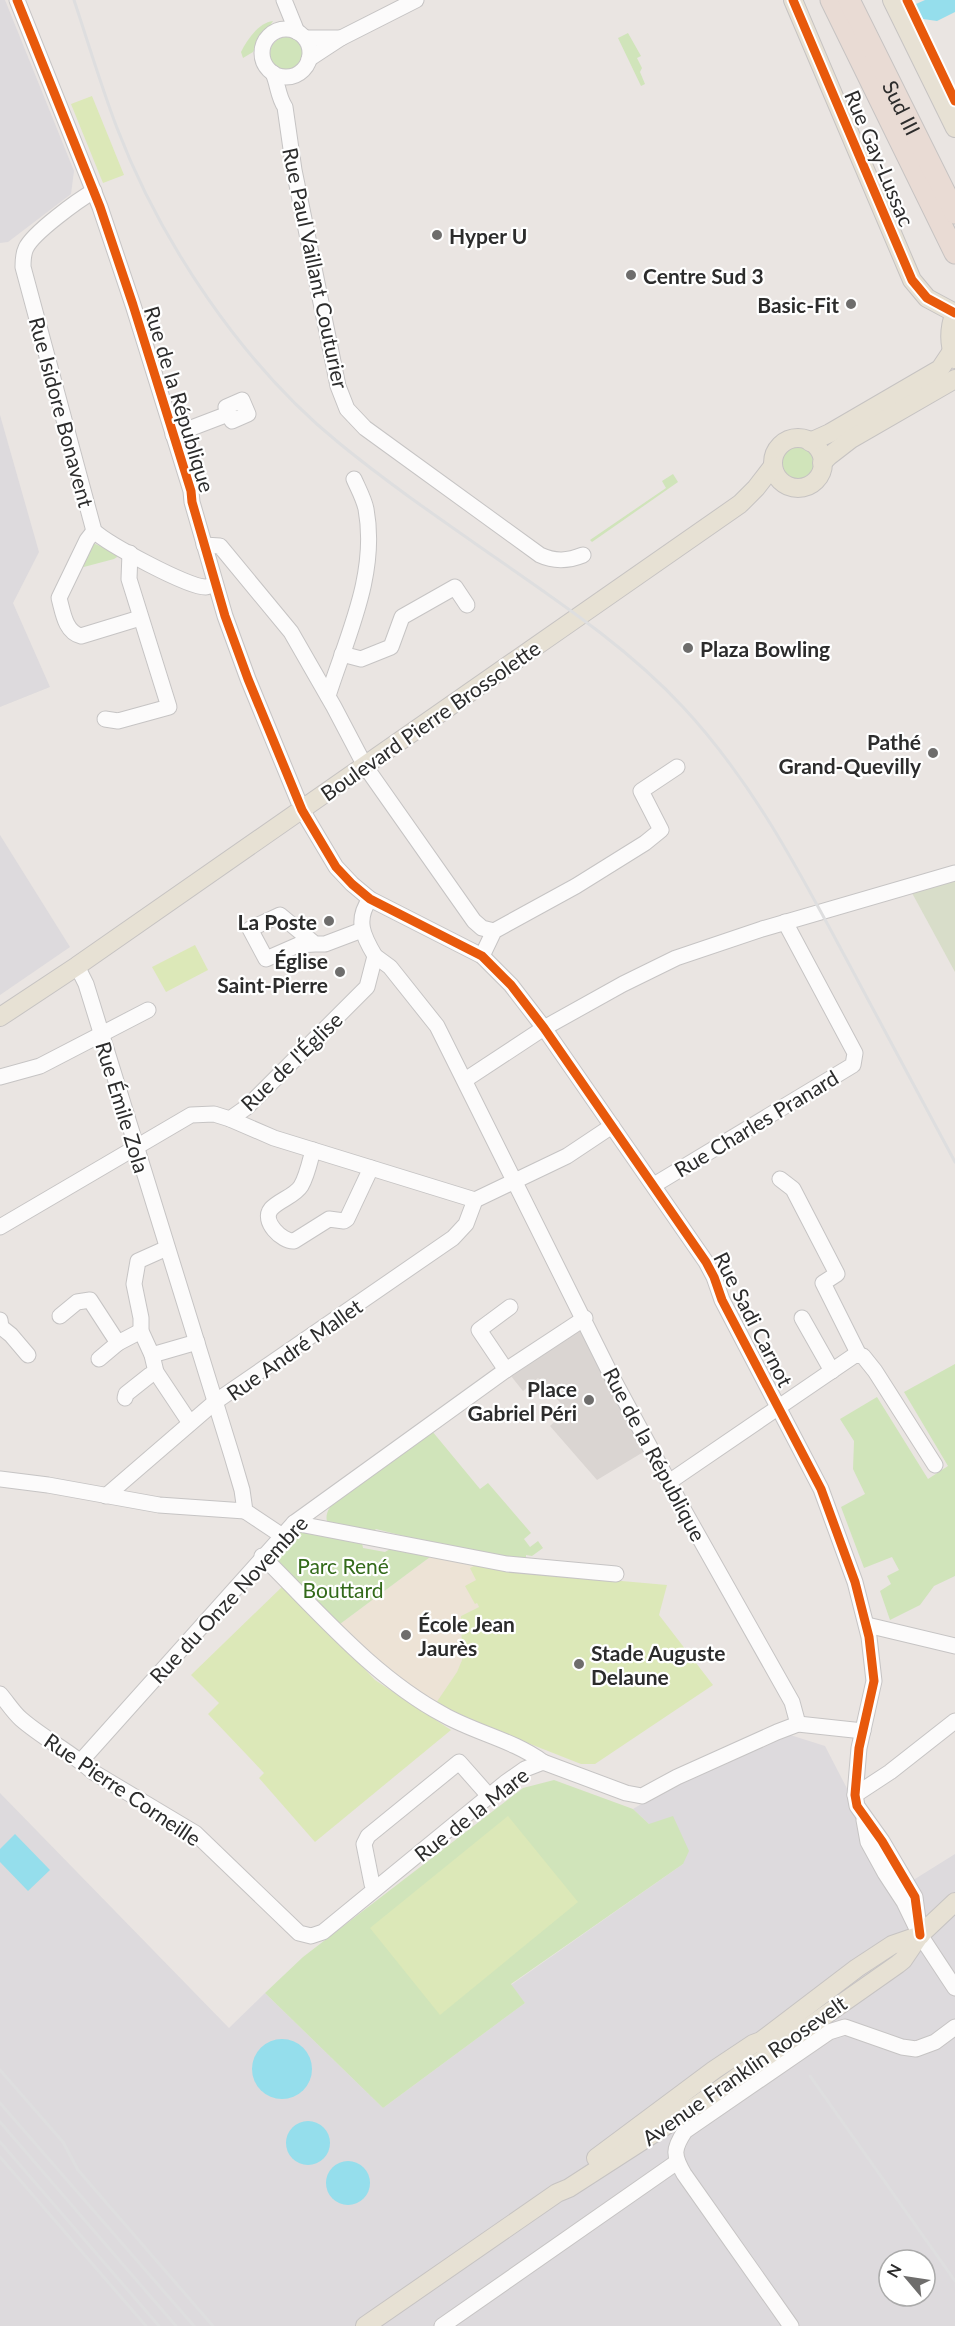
<svg xmlns="http://www.w3.org/2000/svg" width="955" height="2326" font-family="Lato,sans-serif">
<style>
.industrial{fill:#dddadd;fill-rule:evenodd}
.education{fill:#ede3d6}
.green{fill:#d0e4ba}
.cemetery{fill:#d8ddc9}
.pitch{fill:#dce8b8}
.plaza{fill:#dad5d2}
.water{fill:#95deec}
.lines{fill:none;stroke-linecap:round;stroke-linejoin:round}
.minor-casing{stroke:#c6c4c4;stroke-width:17}
.major-casing{stroke:#c6c3c2;stroke-width:20}
.highway-casing{stroke:#c6c3c2;stroke-width:23}
.minor{stroke:#fcfbfb;stroke-width:15}
.major{stroke:#e7e1d4;stroke-width:18}
.highway{stroke:#e9dbd4;stroke-width:21}
.rail{stroke:#dededf;stroke-width:3}
.cycleway-casing{stroke:#fff;stroke-width:13}
.cycleway{stroke:#e8590c;stroke-width:9}
.poi-dot{fill:#6e6d6c;stroke:#fff;stroke-width:2}
.labels{text-anchor:middle;dominant-baseline:central;stroke-width:4.5;stroke-linejoin:round;paint-order:stroke}
.street-label{font-size:21px;fill:#2c2c2c;stroke:#fff}
.poi-label{font-size:21px;font-weight:bold;fill:#2c2c2c;stroke:#fff;text-anchor:start}
.park-label{font-size:21px;fill:#336a1a;stroke:#fff}
</style>
<rect width="100%" height="100%" fill="#eae5e2"/>
<g class="industrial">
<polygon points="0,0 5,0 74,171 71,194 8,242 0,243"/>
<polygon points="0,415 39,552 13,603 50,687 0,707"/>
<polygon points="0,835 70,947 0,995"/>
<path d="M787,1734l38,12 74,143 56,-35v472h-955v-533l229,235 36,-35 118,115 142,-105 -14,-18 172,-121 -34,-40 -16,-15 45,-27zM889,2260h36v36h-36z"/>
</g>
<polygon class="education" points="430,1557 476,1565 476,1580 468,1590 479,1607 461,1616 462,1660 457,1672 436,1703 386,1669 340,1624"/>
<g class="green">
<path d="M273,21l-20,31 -10,6 -2,-6c6,-12 17,-29 32,-31z"/>
<polygon points="628,33 641,56 637,58 642,68 640,72 645,84 641,86 618,38"/>
<circle cx="287" cy="54" r="17"/>
<circle cx="798" cy="462" r="17"/>
<polygon points="673,474 678,482 592,542 590,540 666,488 662,481"/>
<polygon points="93,543 116,553 117,557 114,559 80,568"/>
<polygon points="955,1364 955,1576 934,1586 920,1605 890,1620 880,1591 891,1584 887,1576 899,1570 892,1557 864,1568 841,1507 865,1494 853,1469 854,1441 840,1419 877,1397 928,1479 948,1466 904,1392"/>
<path d="M432,1431l48,58 8,-6 43,50 -7,6 6,8 8,-6 5,7 -11,8 -6,-1v5l-120,-20 -2,-4 -28,-7 -4,4 -43,-8c-6,-8 0,-17 5,-24z"/>
<polygon points="300,1532 362,1543 363,1548 385,1552 390,1549 430,1557 340,1624 273,1556 291,1535"/>
<polygon points="554,1780 633,1809 649,1824 673,1816 689,1851 683,1864 511,1984 525,2003 383,2108 265,1993 303,1957 523,1788"/>
</g>
<polygon class="cemetery" points="955,880 955,972 912,893"/>
<g class="pitch">
<polygon points="92,96 124,175 103,183 71,104"/>
<polygon points="195,945 208,970 166,992 152,967"/>
<polygon points="476,1565 508,1571 667,1585 659,1615 713,1685 595,1764 581,1764 459,1716 436,1703 457,1672 462,1660 461,1616 479,1607 477,1603 475,1604 465,1586 476,1580 470,1568"/>
<polygon points="284,1585 375,1680 451,1730 315,1842 259,1778 264,1773 208,1714 219,1703 191,1675"/>
<polygon points="508,1816 578,1902 440,2015 370,1928"/>
</g>
<polygon class="plaza" points="582,1325 645,1451 597,1480 550,1426 567,1410 538,1378 523,1391 511,1376 527,1363"/>
<g class="water">
<polygon points="925,0 955,0 955,12 937,21 923,19 916,10 916,4"/>
<polygon points="15,1834 50,1870 28,1891 0,1862 0,1849"/>
<circle cx="282" cy="2069" r="30"/>
<circle cx="308" cy="2143" r="22"/>
<circle cx="348" cy="2183" r="22"/>
</g>
<g class="lines">
<defs>
<g id="minor">
<polyline points="17,0 100,207 133,305 191,491 192,502 225,616 248,679 302,810 336,867 352,884 370,899 482,956 511,985 544,1028 706,1262 714,1277 722,1300 821,1489 855,1582 869,1637 874,1681 859,1748 855,1795 857,1806 882,1841 915,1897 920,1935"/>
<polyline points="284,0 297,32"/>
<circle cx="286" cy="53" r="24"/>
<polyline points="305,38 341,38"/>
<polyline points="309,59 341,38 416,0"/>
<path d="M273,73c5,11 5,24 12,34l9,63 44,216 9,23 18,19 175,127c15,7 28,6 43,0"/>
<path d="M94,191c-16,9 -61,42 -68,57 -3,6 -3,12 -3,19l71,264c14,13 95,57 112,56 2,0 8,-3 9,-3"/>
<polygon points="242,400 248,414 232,421 226,407"/>
<polyline points="173,435 228,414"/>
<path d="M94,531l-7,9 -28,58c4,14 6,34 22,38l59,-18"/>
<polyline points="204,545 220,546 291,632 334,707 365,766 474,921 482,928 494,931"/>
<polyline points="342,654 361,659 391,647 402,617 455,587 467,605"/>
<path d="M328,696c19,-60 50,-122 38,-187 -2,-10 -8,-21 -12,-30"/>
<polyline points="105,719 118,721 169,707 129,579 130,553"/>
<polyline points="315,944 298,945 266,959 250,929 280,915 315,944 325,944 362,930"/>
<polyline points="375,956 390,967 437,1026 611,1375 686,1514 792,1702 798,1724"/>
<polyline points="482,956 494,931 576,886 645,843 661,830 641,791 677,767"/>
<polyline points="77,966 86,984 232,1456 242,1490 245,1511 281,1535"/>
<polyline points="0,1077 40,1066 148,1010"/>
<polyline points="465,1080 544,1028 623,984 676,958 762,929 955,873"/>
<polyline points="230,1119 274,1138 475,1200 567,1156 612,1126"/>
<path d="M313,1150c-3,11 -6,26 -12,36 -6,10 -22,14 -30,23 -10,12 11,33 23,32l35,-22 15,2 3,-2 24,-51"/>
<polyline points="780,1179 793,1189 837,1274 823,1283 859,1355"/>
<polyline points="654,1185 853,1065 855,1053 785,922"/>
<path d="M0,1227l191,-112 23,-1 16,5 17,-12 120,-120 8,-31c-12,-20 -20,-36 -5,-57"/>
<polyline points="167,1248 138,1261 134,1284 141,1318 141,1331 152,1355 156,1372 190,1423"/>
<polyline points="60,1316 77,1302 90,1300 118,1343 141,1331"/>
<polyline points="802,1318 832,1371"/>
<polyline points="0,1320 1,1327 11,1335 28,1355"/>
<polyline points="152,1355 197,1342"/>
<polyline points="99,1359 118,1343"/>
<polyline points="506,1370 479,1330 510,1307"/>
<polyline points="125,1398 126,1394 150,1375 156,1372"/>
<polyline points="0,1479 48,1485 159,1505 245,1511"/>
<polyline points="669,1482 855,1355 863,1356 875,1371 935,1465"/>
<polyline points="106,1496 215,1402 453,1238 466,1224 475,1200"/>
<polyline points="294,1523 507,1564 616,1574"/>
<path d="M262,1556c57,56 111,121 182,159 32,18 69,25 99,47"/>
<polyline points="867,1625 955,1646"/>
<path d="M0,1694c7,8 13,18 21,25 23,20 50,33 72,53l102,61 104,100 12,3 12,-4 182,-149 20,-14 18,-7 83,31 16,3 35,-19 100,-45 21,-8 65,7"/>
<polyline points="81,1761 294,1523 506,1370 585,1318"/>
<polyline points="855,1795 890,1772 955,1721"/>
<polyline points="864,1820 868,1842 885,1873 904,1902 920,1935 955,1988"/>
<polyline points="375,1889 372,1884 364,1844 368,1836 459,1762 489,1796"/>
<polyline points="442,2326 677,2162"/>
<path d="M791,2326l-107,-152c-11,-19 -11,-25 1,-43l144,-99 16,-5 57,20 14,2 19,-7 20,-15"/>
</g>
<g id="major">
<polyline points="793,0 912,280 927,298 955,313"/>
<polyline points="892,0 955,128"/>
<path d="M955,312c-6,16 -7,31 0,47"/>
<circle cx="798" cy="463" r="25"/>
<polyline points="810,442 830,433 940,369 952,351"/>
<polyline points="822,463 829,456 851,439 955,379"/>
<polyline points="0,1017 77,966 740,504 756,488 773,466"/>
<polyline points="596,2158 714,2070 753,2044 761,2041 857,1968 892,1945 921,1935"/>
<polyline points="365,2326 557,2193 569,2188 696,2106 898,1964 903,1960 920,1935 955,1902"/>
</g>
<g id="highway">
<polyline points="831,0 955,253"/>
<path id="s1" d="M849,0l106,213"/>
</g>
</defs>
<use href="#minor" class="minor-casing"/>
<use href="#major" class="major-casing"/>
<use href="#highway" class="highway-casing"/>
<use href="#minor" class="minor"/>
<use href="#major" class="major"/>
<use href="#highway" class="highway"/>
<g class="rail">
<path d="M74,0c14,42 27,86 43,128 44,115 126,237 222,315 50,41 104,78 157,115 66,46 132,90 187,149 67,72 113,158 159,244 38,70 75,141 113,211"/>
<polyline points="0,2070 63,2142 78,2170 213,2326"/>
<polyline points="810,2076 955,2281"/>
<polyline points="0,2103 194,2326"/>
<polyline points="0,2122 176,2326"/>
<polyline points="0,2142 159,2326"/>
<polyline points="0,2157 146,2326"/>
</g>
<defs>
<g id="cycleway">
<polyline points="17,0 100,207 133,305 191,491 192,502 225,616 248,679 302,810 336,867 352,884 370,899 482,956 511,985 544,1028 706,1262 714,1277 722,1300 821,1489 855,1582 869,1637 874,1681 859,1748 855,1795 857,1806 882,1841 915,1897 920,1935"/>
<polyline points="793,0 912,280 927,298 955,313"/>
<polyline points="907,0 955,101"/>
</g>
</defs>
<use href="#cycleway" class="cycleway-casing"/>
<use href="#cycleway" class="cycleway"/>
</g>
<g class="poi-dot">
<circle cx="437" cy="235" r="6"/>
<circle cx="631" cy="275" r="6"/>
<circle cx="851" cy="304" r="6"/>
<circle cx="688" cy="648" r="6"/>
<circle cx="933" cy="753" r="6"/>
<circle cx="329" cy="921" r="6"/>
<circle cx="340" cy="972" r="6"/>
<circle cx="589" cy="1400" r="6"/>
<circle cx="406" cy="1635" r="6"/>
<circle cx="579" cy="1664" r="6"/>
</g>
<g class="labels">
<g class="street-label">
<text stroke="none"><textPath href="#s1" startOffset="120">Sud III</textPath></text>
<text transform="translate(880 158) rotate(67)">Rue Gay-Lussac</text>
<text transform="translate(316 268) rotate(78)">Rue Paul Vaillant Couturier</text>
<text transform="translate(180 399) rotate(73)">Rue de la République</text>
<text transform="translate(62 412) rotate(75)">Rue Isidore Bonavent</text>
<text transform="translate(430 720) rotate(-35)">Boulevard Pierre Brossolette</text>
<text transform="translate(291 1061) rotate(-44)">Rue de l'Église</text>
<text transform="translate(123 1107) rotate(73)">Rue Émile Zola</text>
<text transform="translate(756 1123) rotate(-31)">Rue Charles Pranard</text>
<text transform="translate(754 1319) rotate(63)">Rue Sadi Carnot</text>
<text transform="translate(294 1349) rotate(-35)">Rue André Mallet</text>
<text transform="translate(655 1454) rotate(62)">Rue de la République</text>
<text transform="translate(228 1599) rotate(-47)">Rue du Onze Novembre</text>
<text transform="translate(123 1789) rotate(34)">Rue Pierre Corneille</text>
<text transform="translate(471 1814) rotate(-38)">Rue de la Mare</text>
<text transform="translate(744 2070) rotate(-35)">Avenue Franklin Roosevelt</text>
</g>
<g class="poi-label">
<text x="449" y="235">Hyper U</text>
<text x="643" y="275">Centre Sud 3</text>
<text x="839" y="304" text-anchor="end">Basic-Fit</text>
<text x="700" y="648">Plaza Bowling</text>
<text x="921" y="741" text-anchor="end">Pathé<tspan x="921" dy="24">Grand-Quevilly</tspan></text>
<text x="317" y="921" text-anchor="end">La Poste</text>
<text x="328" y="960" text-anchor="end">Église<tspan x="328" dy="24">Saint-Pierre</tspan></text>
<text x="577" y="1388" text-anchor="end">Place<tspan x="577" dy="24">Gabriel Péri</tspan></text>
<text x="418" y="1623">École Jean<tspan x="418" dy="24">Jaurès</tspan></text>
<text x="591" y="1652">Stade Auguste<tspan x="591" dy="24">Delaune</tspan></text>
</g>
<g class="park-label">
<text x="343" y="1565">Parc René<tspan x="343" dy="24">Bouttard</tspan></text>
</g>
</g>
<g transform="translate(907 2278) rotate(299)"><circle r="28" fill="#ffffff" stroke="#ababab" stroke-width="1.5"/>
<path d="M0-4.5L10 22L0 15L-10 22Z" fill="#6e6d6c"/>
<text y="-9" font-size="16" font-weight="bold" text-anchor="middle" fill="#2c2c2c">N</text>
</g>
</svg>
